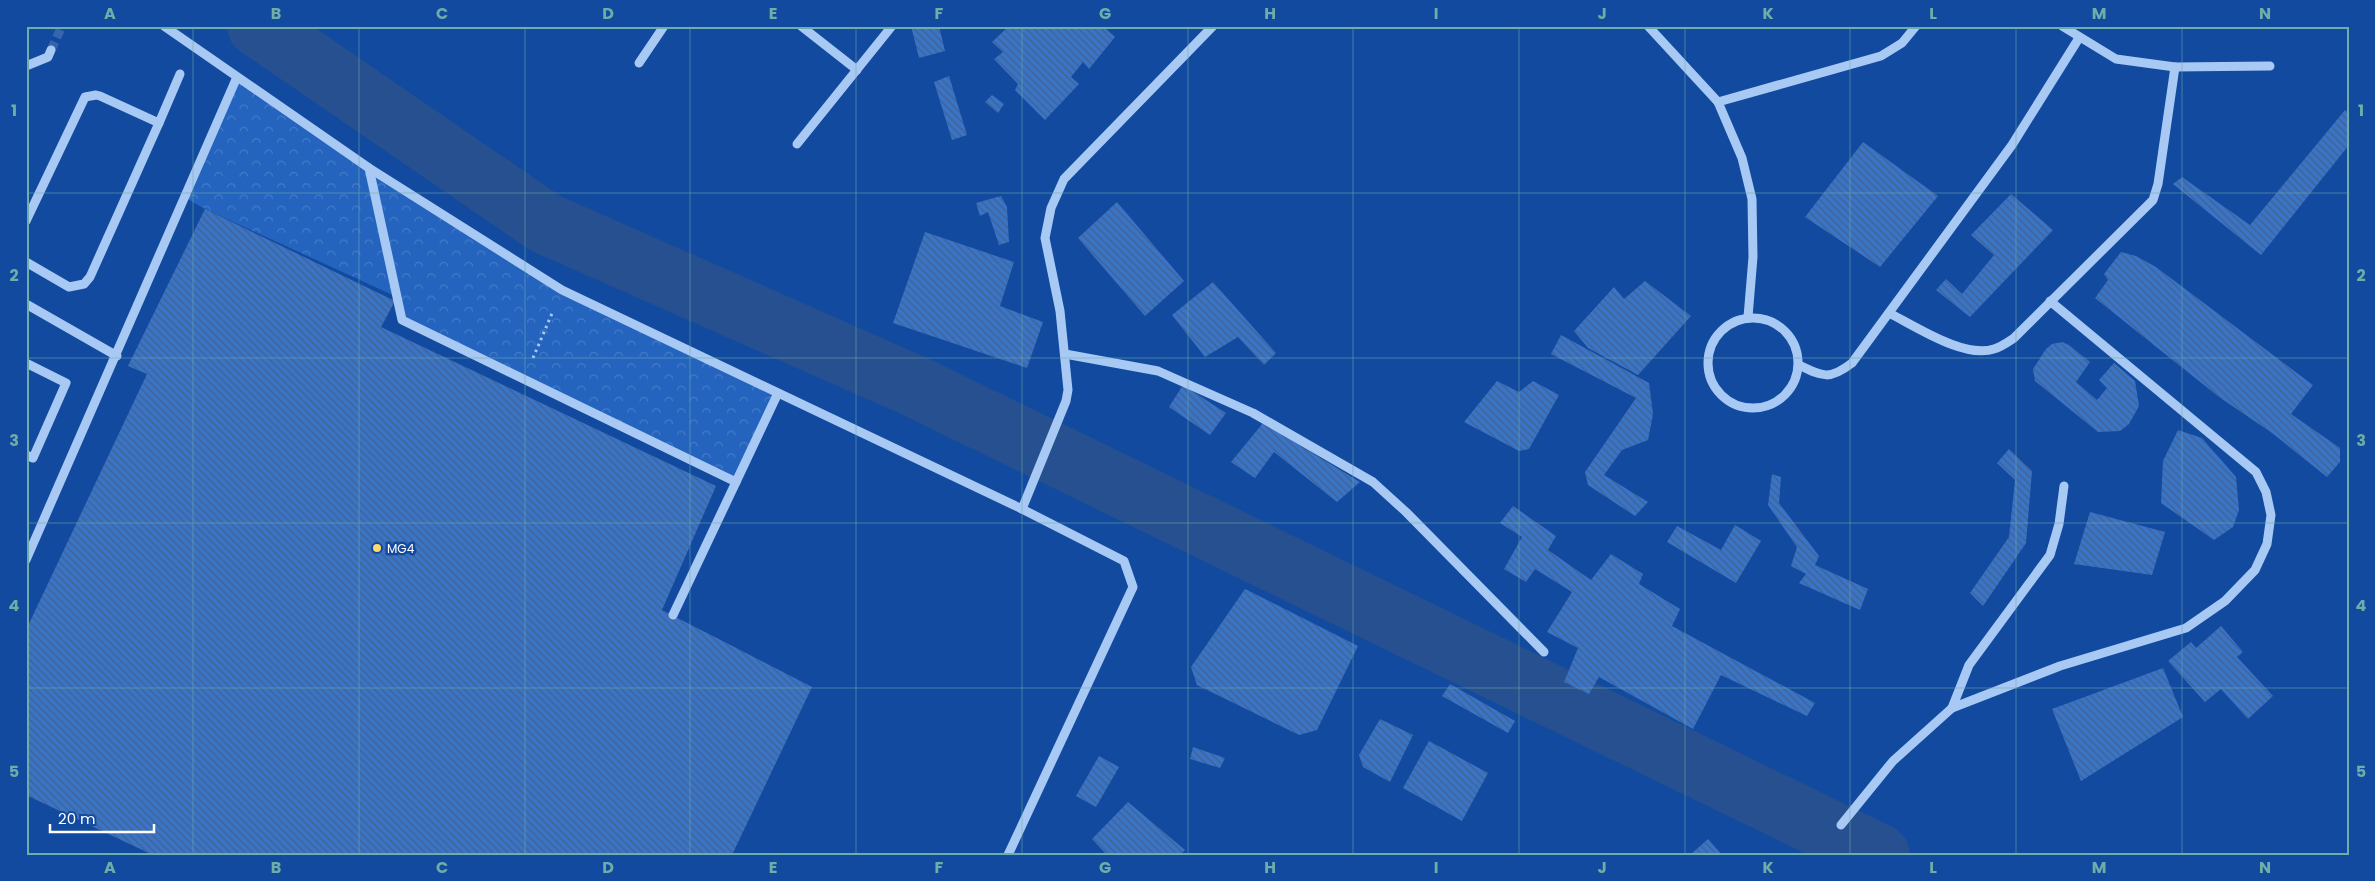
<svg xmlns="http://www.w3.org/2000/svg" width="2375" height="881" font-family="Poppins,sans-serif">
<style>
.park{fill:url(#park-crowns)}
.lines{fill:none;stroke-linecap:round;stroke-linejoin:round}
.river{stroke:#26508f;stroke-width:62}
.building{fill:url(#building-back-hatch)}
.minor-tunnel{stroke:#3565ad;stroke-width:9;stroke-dasharray:9 4.5;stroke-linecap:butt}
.path{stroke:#a9c9f5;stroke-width:3;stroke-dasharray:2.5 4;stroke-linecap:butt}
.minor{stroke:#a9c9f5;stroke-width:9}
.grid{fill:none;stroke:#6fada8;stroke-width:1;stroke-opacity:0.55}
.poi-dot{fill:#ffda6d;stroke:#114a9f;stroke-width:2}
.labels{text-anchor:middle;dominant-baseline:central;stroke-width:5;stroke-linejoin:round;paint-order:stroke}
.poi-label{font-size:12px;fill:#fff;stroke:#114a9f;text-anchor:start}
.neatline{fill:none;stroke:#6fada8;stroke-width:2}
.grid-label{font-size:16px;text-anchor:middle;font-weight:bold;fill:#6fada8}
</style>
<defs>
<pattern id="park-crowns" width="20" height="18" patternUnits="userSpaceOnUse" patternTransform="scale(1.25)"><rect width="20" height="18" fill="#2464be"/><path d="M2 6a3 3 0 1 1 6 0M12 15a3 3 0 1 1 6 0" fill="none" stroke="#457bc8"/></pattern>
<pattern id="building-back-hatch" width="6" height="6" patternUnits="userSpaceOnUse" patternTransform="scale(1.25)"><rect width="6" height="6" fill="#3a74c7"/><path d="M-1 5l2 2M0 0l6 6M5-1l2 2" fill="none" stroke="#43608a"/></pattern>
</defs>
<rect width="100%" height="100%" fill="#114a9f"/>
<polygon class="park" points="237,77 562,290 778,393 736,482 402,320 397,297 205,209 184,197"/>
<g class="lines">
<polyline class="river" points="258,26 545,223 914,386 1879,855"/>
</g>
<g class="building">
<polygon points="911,26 939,26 945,51 919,58"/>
<polygon points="1009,26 1103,26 1115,37 1089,69 1083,62 1071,77 1079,84 1045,120 1015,90 1018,84 994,59 1003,52 992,42"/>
<polygon points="949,76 967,135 952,140 934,82"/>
<polygon points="992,95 1004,104 998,113 985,102"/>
<polygon points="2345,110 2349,113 2349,145 2261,255 2173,184 2182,177 2250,225"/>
<polygon points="1863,142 1938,196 1880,267 1805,217"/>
<polygon points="2011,194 2053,230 1970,317 1936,290 1946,279 1962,294 1994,255 1971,235"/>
<polygon points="1001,196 1007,207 1009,242 999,245 988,212 980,216 976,203"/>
<polygon points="1117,202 1184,281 1145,316 1078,238"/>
<polygon points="205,209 395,301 381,327 716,486 662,610 812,687 732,855 153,855 26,795 26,630 147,374 128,366"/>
<polygon points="925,232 1014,262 1000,306 1043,322 1027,368 893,323"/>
<polygon points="2121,252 2136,256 2156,267 2313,385 2291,414 2340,448 2340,462 2327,477 2272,433 2219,397 2095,298 2108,280 2104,274"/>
<polygon points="1645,281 1691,316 1638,375 1588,348 1574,331 1614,287 1624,299"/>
<polygon points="1213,282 1276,353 1264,365 1238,337 1205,357 1172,315"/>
<polygon points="1561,335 1649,383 1653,414 1648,440 1622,450 1604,475 1648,502 1635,516 1588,485 1585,472 1636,398 1551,354"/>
<polygon points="2062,342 2069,345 2090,362 2076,382 2097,400 2107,388 2099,380 2114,363 2135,381 2139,406 2129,424 2120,431 2098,432 2035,381 2033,369 2046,349 2052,344"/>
<polygon points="1497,381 1519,392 1533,381 1559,395 1529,449 1519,451 1464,422"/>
<polygon points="1183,385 1226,413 1210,435 1169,407"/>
<polygon points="1263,423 1360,482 1337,502 1274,452 1255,478 1231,462"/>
<polygon points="2178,430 2202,438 2236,477 2239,510 2233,527 2214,540 2161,503 2163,461"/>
<polygon points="2009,449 2032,471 2026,543 1983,606 1970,593 2009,537 2015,480 1997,463"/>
<polygon points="1772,474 1781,477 1779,503 1819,556 1815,565 1868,589 1860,610 1799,583 1806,574 1791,566 1797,547 1768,505"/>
<polygon points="1513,506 1556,536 1548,550 1591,580 1611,554 1643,574 1639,584 1680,609 1672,626 1815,703 1807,716 1721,675 1693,729 1599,677 1589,694 1564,682 1578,648 1547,632 1572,592 1535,569 1526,582 1504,569 1522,537 1500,523"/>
<polygon points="2090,512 2165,532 2152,575 2074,564"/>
<polygon points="1735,525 1761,541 1736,583 1667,542 1677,526 1721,550"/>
<polygon points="1245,589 1358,646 1317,730 1299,735 1197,685 1191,667"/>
<polygon points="2221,626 2243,652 2237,657 2273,696 2248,719 2221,689 2205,702 2168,661 2191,642 2196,648"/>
<polygon points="2163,668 2183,717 2081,781 2052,709"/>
<polygon points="1450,684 1515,721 1508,733 1442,696"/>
<polygon points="1380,719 1413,735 1390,782 1363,767 1359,755"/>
<polygon points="1429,741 1488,773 1462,821 1403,788"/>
<polygon points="1193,747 1225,758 1220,768 1190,759"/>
<polygon points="1099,756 1119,767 1096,807 1076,796"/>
<polygon points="1128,802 1185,850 1180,855 1107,855 1092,839"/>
<polygon points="1708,839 1722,855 1690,855"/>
</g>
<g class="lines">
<polyline class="minor-tunnel" points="51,50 62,26"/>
<polyline class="path" points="533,358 553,311"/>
<g class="minor">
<polyline points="164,26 369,168 562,290 1022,509 1124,561 1133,587 1008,855"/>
<polyline points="801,26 857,70"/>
<polyline points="1648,26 1718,102 1742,158 1752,199 1753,257 1748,317"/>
<polyline points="2062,26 2116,59 2175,67 2270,66"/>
<polyline points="639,63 664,26"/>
<polyline points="26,66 48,57 51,50"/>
<polyline points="1718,102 1881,56 1902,43 1916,26"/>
<polyline points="159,123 180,74"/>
<polyline points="797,144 892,26"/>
<polyline points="369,168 402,320 736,482 778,393"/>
<polyline points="26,221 85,97 96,95 100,96 159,123 90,277 84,284 69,287 26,262"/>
<polyline points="26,304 117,356"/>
<path d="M1889,313c26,13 75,46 105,36 7,-2 14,-7 20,-11l139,-138 5,-16 17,-117"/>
<circle cx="1753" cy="363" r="45"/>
<polyline points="1065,354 1158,371 1253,413 1373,482 1406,512 1544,652"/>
<polyline points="26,363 66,383 33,458 26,455"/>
<path d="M1799,365c24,12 31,15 53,-2l160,-218 67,-107"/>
<polyline points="1022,509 1066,401 1068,390 1060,311 1045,238 1051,208 1064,179 1213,26"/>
<polyline points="26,560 237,77"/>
<polyline points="673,615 736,482"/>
<polyline points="1952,708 1969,665 2050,555 2059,524 2064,486"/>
<polyline points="1841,825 1893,761 1952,708 2060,666 2186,628 2225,601 2255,570 2267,544 2271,515 2266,492 2256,472 2050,301"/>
</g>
</g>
<path class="grid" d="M193,26v829M359,26v829M525,26v829M690,26v829M856,26v829M1022,26v829M1188,26v829M1353,26v829M1519,26v829M1685,26v829M1850,26v829M2016,26v829M2182,26v829M26,193h2323M26,358h2323M26,523h2323M26,688h2323"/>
<circle class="poi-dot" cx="377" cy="548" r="5"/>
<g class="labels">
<g class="poi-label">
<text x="387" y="548">MG4</text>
</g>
</g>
<rect width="2375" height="881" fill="none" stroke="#114a9f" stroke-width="55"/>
<path d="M50 824v8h104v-8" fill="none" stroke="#ffffff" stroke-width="2.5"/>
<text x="58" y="824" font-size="15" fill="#ffffff" stroke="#114a9f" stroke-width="4" paint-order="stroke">20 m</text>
<rect x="28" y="28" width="2320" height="826" class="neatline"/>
<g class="grid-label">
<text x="110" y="19">A</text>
<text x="276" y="19">B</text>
<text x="442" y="19">C</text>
<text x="608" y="19">D</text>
<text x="773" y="19">E</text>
<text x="939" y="19">F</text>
<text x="1105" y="19">G</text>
<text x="1270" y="19">H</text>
<text x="1436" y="19">I</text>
<text x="1602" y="19">J</text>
<text x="1768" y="19">K</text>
<text x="1933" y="19">L</text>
<text x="2099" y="19">M</text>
<text x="2265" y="19">N</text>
<text x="14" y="116">1</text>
<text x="2361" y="116">1</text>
<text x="14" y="281">2</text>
<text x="2361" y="281">2</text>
<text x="14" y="446">3</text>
<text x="2361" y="446">3</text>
<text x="14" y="611">4</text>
<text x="2361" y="611">4</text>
<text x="14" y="777">5</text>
<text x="2361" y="777">5</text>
<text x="110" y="873">A</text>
<text x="276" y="873">B</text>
<text x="442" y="873">C</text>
<text x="608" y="873">D</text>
<text x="773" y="873">E</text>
<text x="939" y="873">F</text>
<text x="1105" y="873">G</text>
<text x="1270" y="873">H</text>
<text x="1436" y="873">I</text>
<text x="1602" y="873">J</text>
<text x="1768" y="873">K</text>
<text x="1933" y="873">L</text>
<text x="2099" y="873">M</text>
<text x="2265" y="873">N</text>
</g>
</svg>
